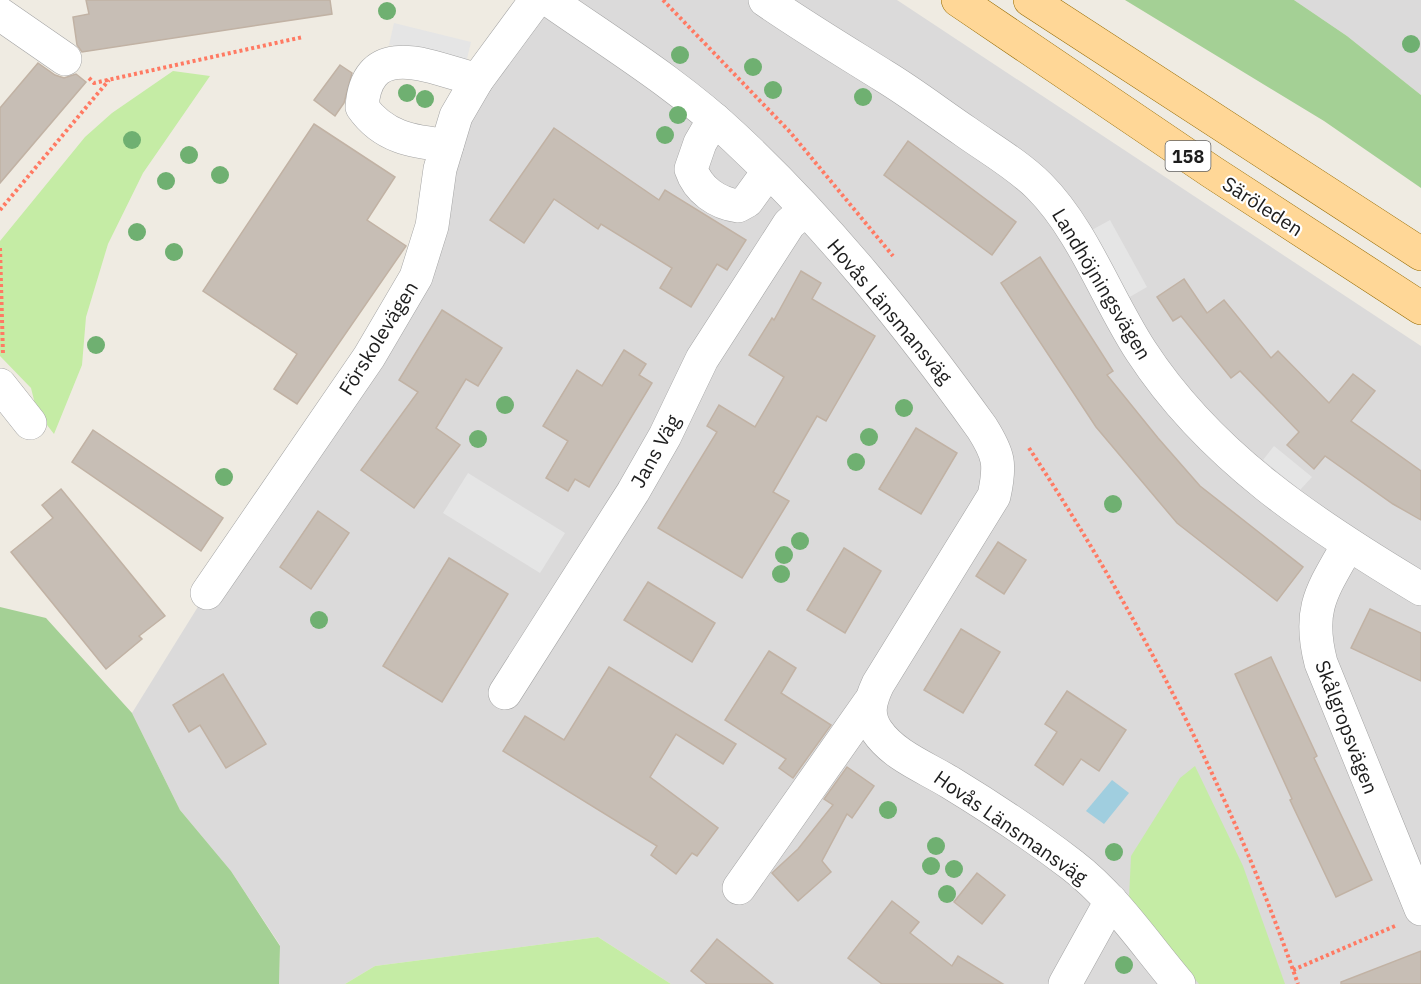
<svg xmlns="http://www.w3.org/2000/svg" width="1421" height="984" font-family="'IBM Plex Sans',sans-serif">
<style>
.residential{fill:#dbdada}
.grass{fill:#c5eca5}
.forest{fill:#a4d095}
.parking{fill:#e5e5e5}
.water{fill:#a0cedf}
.building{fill:#c7beb5;stroke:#c1b2a4;stroke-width:1.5}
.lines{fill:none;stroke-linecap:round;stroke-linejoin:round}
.minor-casing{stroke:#a4a4a4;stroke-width:34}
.major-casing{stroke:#966b00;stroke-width:34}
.path{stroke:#ff7a63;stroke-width:4;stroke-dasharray:3 3;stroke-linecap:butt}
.minor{stroke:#fff;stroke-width:33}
.major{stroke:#ffd797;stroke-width:33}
.tree{fill:#6fb071}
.labels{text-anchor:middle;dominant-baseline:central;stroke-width:4.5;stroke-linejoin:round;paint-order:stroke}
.shield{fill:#fff;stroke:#616161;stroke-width:1.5}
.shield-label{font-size:18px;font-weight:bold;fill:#1d1d1d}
.street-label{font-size:20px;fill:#1d1d1d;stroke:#fff}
</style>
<rect width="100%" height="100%" fill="#efebe2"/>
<g class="residential">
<polygon points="533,0 897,0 1421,346 1421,984 671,984 598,937 375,966 345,984 279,984 280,945 231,871 180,810 132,713 204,597 394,304 420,236 441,125"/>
<polygon points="1294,0 1421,0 1421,95 1347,36"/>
</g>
<g class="grass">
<polygon points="173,71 210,76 143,173 108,244 86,317 82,365 54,434 37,412 31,388 0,356 0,241 85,137 112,113"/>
<polygon points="1195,766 1243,866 1285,984 1199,984 1129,898 1131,856 1180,778"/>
<polygon points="598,937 671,984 345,984 375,966"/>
</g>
<g class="forest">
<polygon points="1125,0 1294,0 1347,36 1421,95 1421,188 1324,121"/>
<polygon points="0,607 46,618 132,713 180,810 231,871 280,946 279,984 0,984"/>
</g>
<g class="parking">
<polygon points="394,23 471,42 466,63 389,45"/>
<polygon points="1110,220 1147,287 1128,298 1090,231"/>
<polygon points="1274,446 1312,477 1300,490 1263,460"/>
<polygon points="468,473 565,533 540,573 443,513"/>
</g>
<polygon class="water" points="1112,780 1129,793 1104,824 1086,811"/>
<g class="building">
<polygon points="86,0 330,0 332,14 82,52 77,45 73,17 89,14"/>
<polygon points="38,63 55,75 64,78 76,74 86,82 0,183 0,108"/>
<polygon points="340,65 352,73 344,103 335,116 314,100"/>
<polygon points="314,124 395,177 367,220 406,246 297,404 274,389 297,354 203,291"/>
<polygon points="554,128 659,200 665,190 746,240 727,270 717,264 691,307 660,288 672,268 601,224 598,229 554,199 524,243 490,220"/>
<polygon points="908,141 1016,222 992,255 884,175"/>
<polygon points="1040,257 1113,371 1107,375 1158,438 1200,486 1303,567 1277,601 1177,523 1096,427 1001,283"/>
<polygon points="801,271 821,283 812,299 875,336 826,421 817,416 773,492 789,501 742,578 658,528 717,432 707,426 719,405 755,427 784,377 749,355 772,318 774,320"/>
<polygon points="1184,279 1207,313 1224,300 1271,358 1278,351 1329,403 1353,374 1375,391 1351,421 1421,471 1421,520 1393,504 1325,456 1314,469 1287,445 1299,432 1240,371 1231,378 1181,316 1173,321 1157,297"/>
<polygon points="442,310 502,348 478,386 466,379 436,428 460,445 414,508 361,470 418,392 399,380"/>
<polygon points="624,350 646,364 639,375 652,383 589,487 575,479 568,491 546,478 568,441 543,426 577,370 602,386"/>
<polygon points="916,428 957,453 921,514 879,489"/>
<polygon points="93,430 223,518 201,551 72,462"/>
<polygon points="61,489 165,616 139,636 142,639 106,669 11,552 53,518 42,505"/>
<polygon points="318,511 349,533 311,589 280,567"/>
<polygon points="998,542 1026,560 1004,594 976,576"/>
<polygon points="844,548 881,571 845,633 807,610"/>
<polygon points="449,558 508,594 442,702 383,666"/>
<polygon points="648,582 715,623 692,662 624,620"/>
<polygon points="1370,609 1421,633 1421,681 1351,648"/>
<polygon points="961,629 1000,652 963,713 924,690"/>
<polygon points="769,651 796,668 781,693 831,725 793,778 779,768 786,759 725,720"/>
<polygon points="1271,657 1317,756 1314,758 1372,880 1336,897 1290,800 1292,799 1235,674"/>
<polygon points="609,667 736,744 723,764 676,734 650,777 718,828 697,856 692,853 676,874 651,855 657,846 503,751 525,716 564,740"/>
<polygon points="223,674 266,744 226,768 200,725 189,732 173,705"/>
<polygon points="1067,691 1126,730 1099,771 1081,759 1063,785 1035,765 1057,732 1045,724"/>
<polygon points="847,767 874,786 852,818 847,814 822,861 831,872 798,901 772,873 798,849 833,805 824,799"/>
<polygon points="977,873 1005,895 982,924 954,902"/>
<polygon points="892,901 919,922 910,933 952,966 958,956 1003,984 882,984 848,958"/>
<polygon points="717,939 773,984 707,984 691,971"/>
<polygon points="1421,951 1421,984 1341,984 1341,982"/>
</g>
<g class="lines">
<defs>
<g id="minor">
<path d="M549,0c63,44 130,85 186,138 93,87 173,187 247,290 17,27 19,36 12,68l-116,188c-8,17 -12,31 -1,47 17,25 50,37 74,52 41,25 83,53 121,82 42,32 73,79 107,119"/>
<path d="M765,0c39,27 79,51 119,76 28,17 54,37 82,56 24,17 52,33 73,54 44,44 68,113 102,165 69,106 173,174 280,238"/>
<polyline points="0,14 65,59"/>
<path d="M714,119l-14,24 -9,26c7,21 26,34 47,37l9,-5 21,-29"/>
<path d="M447,145c-35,-3 -64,-8 -85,-38 5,-71 71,-39 115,-27"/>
<polyline points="0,385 30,423"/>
<path d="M1348,545c-26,46 -41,64 -27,118l100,246"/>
<polyline points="207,593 369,357 416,277 432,226 440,169 456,116 477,80 536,0"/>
<polyline points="505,693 633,492 665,436 702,359 789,224 805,210"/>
<polyline points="739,888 869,703"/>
<polyline points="1065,984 1111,901"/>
</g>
<g id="major">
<polyline points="958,0 1212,172 1421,308"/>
<polyline points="1030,0 1421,254"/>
</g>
</defs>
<use href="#minor" class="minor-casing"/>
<use href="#major" class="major-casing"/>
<g class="path">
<polyline points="663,0 790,132 893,256"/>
<polyline points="89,78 94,83 303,37"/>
<polyline points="0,210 109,80"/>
<polyline points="0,248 3,355"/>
<path d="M1029,448c110,167 203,347 269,536"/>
<polyline points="1293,970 1395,926"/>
</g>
<use href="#minor" class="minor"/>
<use href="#major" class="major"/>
</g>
<g class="tree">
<circle cx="387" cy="11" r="9"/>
<circle cx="1411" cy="44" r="9"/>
<circle cx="680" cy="55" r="9"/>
<circle cx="753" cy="67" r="9"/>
<circle cx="773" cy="90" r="9"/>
<circle cx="407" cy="93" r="9"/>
<circle cx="863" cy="97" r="9"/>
<circle cx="425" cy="99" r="9"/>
<circle cx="678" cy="115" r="9"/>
<circle cx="665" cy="135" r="9"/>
<circle cx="132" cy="140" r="9"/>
<circle cx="189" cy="155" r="9"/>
<circle cx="220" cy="175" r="9"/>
<circle cx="166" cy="181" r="9"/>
<circle cx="137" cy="232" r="9"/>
<circle cx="174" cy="252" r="9"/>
<circle cx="96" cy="345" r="9"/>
<circle cx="505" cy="405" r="9"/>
<circle cx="904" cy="408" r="9"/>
<circle cx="869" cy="437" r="9"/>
<circle cx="478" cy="439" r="9"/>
<circle cx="856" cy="462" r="9"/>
<circle cx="224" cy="477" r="9"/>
<circle cx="1113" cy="504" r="9"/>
<circle cx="800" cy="541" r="9"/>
<circle cx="784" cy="555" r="9"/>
<circle cx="781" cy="574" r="9"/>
<circle cx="319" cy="620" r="9"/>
<circle cx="888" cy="810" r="9"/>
<circle cx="936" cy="846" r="9"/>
<circle cx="1114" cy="852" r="9"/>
<circle cx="931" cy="866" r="9"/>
<circle cx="954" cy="869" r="9"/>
<circle cx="947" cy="894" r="9"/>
<circle cx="1124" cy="965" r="9"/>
</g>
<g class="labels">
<rect class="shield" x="1165.5" y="141" width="45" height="30" rx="4.5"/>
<g class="shield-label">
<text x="1188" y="156">158</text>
</g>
<g class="street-label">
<text transform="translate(1263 206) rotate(33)">Säröleden</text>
<text transform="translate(1102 284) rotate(59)">Landhöjningsvägen</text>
<text transform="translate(890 311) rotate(50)">Hovås Länsmansväg</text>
<text transform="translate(378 338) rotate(-58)">Förskolevägen</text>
<text transform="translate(655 451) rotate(-61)">Jans Väg</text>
<text transform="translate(1347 727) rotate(69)">Skålgropsvägen</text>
<text transform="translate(1011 827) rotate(35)">Hovås Länsmansväg</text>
</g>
</g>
</svg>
